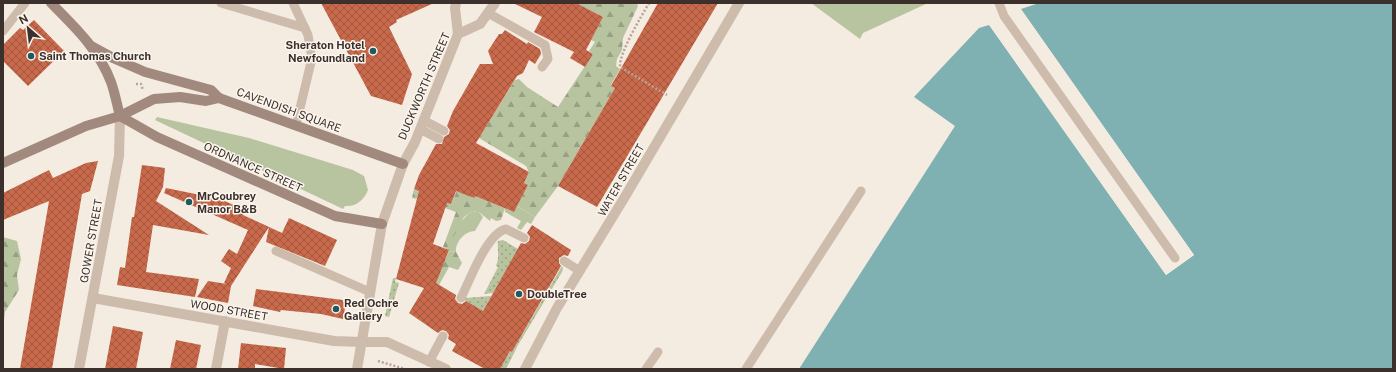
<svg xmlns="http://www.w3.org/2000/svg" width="1396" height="372" font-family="'Public Sans',sans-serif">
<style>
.grass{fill:#b8c4a0}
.forest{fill:url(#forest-firs)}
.garden{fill:url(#garden-dots)}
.water{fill:#7fb0b2}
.pier{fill:#f4ebe1}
.building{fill:url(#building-cross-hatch)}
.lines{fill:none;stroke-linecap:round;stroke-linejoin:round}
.path{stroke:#b9a596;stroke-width:2.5;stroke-dasharray:2 2;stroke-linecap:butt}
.service{stroke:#cdbbac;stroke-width:9}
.minor{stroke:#cdbbac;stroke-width:10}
.tertiary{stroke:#cdbbac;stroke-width:10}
.secondary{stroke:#a18a7d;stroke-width:10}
.poi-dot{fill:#1f5a5e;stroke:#fbf5ee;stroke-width:1.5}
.labels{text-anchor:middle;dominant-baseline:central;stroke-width:3;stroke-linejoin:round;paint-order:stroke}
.poi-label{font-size:11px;font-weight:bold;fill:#3b302b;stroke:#fbf5ee;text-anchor:start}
.street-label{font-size:11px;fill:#3b302b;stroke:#fbf5ee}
</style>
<defs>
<pattern id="forest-firs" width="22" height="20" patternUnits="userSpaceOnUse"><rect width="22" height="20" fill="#b8c4a0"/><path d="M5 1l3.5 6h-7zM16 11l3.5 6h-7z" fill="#97a083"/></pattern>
<pattern id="garden-dots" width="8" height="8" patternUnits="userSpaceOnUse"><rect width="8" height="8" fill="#b8c4a0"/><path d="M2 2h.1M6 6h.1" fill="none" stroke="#97a083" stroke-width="1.8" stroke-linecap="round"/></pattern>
<pattern id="building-cross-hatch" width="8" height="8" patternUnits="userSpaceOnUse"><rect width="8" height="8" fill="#c8694b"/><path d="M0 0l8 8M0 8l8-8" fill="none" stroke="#a4573f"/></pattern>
</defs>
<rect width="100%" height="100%" fill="#f4ebe1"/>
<g class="grass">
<polygon points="811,3 928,3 863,33 860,39"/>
<path d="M157,117l92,21 104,32 11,6 4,14c-4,10 -12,17 -23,16l-2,3 -188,-89z"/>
<polygon points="515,205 535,217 531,224 527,222 521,230 517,228 521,221 505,212 505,208 511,211"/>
<path d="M472,211l7,1 4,5 -8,14c-10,0 -20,11 -19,21l-7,-1 -2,-2c5,-15 13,-29 25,-38z"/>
</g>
<g class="forest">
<polygon points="575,3 637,3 638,6 623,38 622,50 617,59 616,66 620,69 611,85 615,88 558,186 535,217 517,206 528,185 524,183 529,172 526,166 479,138 515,80 519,79 527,87 558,107 593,54 589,51 595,42 591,40 603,17"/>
<polygon points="458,188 473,198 475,196 505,208 501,220 496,221 491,218 490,221 479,212 472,211 464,217 447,249 443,247 456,212 417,198 416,199 412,198 414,189 451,204"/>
<polygon points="3,237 17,241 21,259 17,275 19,290 5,312 3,330"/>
<polygon points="449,251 456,252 462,263 458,270 449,267 439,285 430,279 438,266 442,267"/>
</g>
<g class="garden">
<path d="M503,240l15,9 -25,44 -9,1 14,-27 -2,-1c4,-9 1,-17 2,-25z"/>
<polygon points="562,266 563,269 562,272 518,345 506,369 500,369 510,351 512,352"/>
<polygon points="393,278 396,278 395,282 399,283 389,317 385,316"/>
<polygon points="491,296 483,311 464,300 465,298"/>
</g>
<polygon class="water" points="1039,3 1393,3 1393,369 799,369 955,126 914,97 979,28 989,25 1166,275 1194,255 1021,9"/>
<polygon class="pier" points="1020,8 1194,255 1166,275 988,23 991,24 1166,272 1191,254 1020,10"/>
<g class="building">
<polygon points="321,3 434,3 396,20 397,22 389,27 412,74 402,105 371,96"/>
<polygon points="513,3 576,3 603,17 586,50 593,54 585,67 570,58 574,52 534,32 542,17"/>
<polygon points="658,3 718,3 597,207 558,186 615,88 611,86"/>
<polygon points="34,20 64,51 28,86 3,61 3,45 20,28 23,30"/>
<polygon points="505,30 527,44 528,42 540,49 541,54 535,64 529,60 523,73 517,76 476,143 529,172 524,183 528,185 514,212 475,196 474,198 456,191 451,204 447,203 433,244 449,250 436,283 456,295 455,299 458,303 462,304 466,301 483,311 521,243 525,244 529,241 530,237 527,233 532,225 571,250 568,256 564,255 559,258 559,263 561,266 512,352 510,351 500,369 485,369 452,351 456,344 448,339 449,335 446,331 442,330 438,333 409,313 424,288 396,279 419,191 414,189 419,175 436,144 442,144 444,137 449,134 450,130 447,126 453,111 480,64 493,64 488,51 499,34 502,34"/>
<polygon points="98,161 90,191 82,194 52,369 20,369 49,201 3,220 3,193 49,170 53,178 86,163"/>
<polygon points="142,165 165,168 163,187 156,201 209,235 153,225 146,272 199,279 195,297 117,285 120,267 125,268 132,217 134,217"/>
<polygon points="166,188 220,199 245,210 243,215 282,233 289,218 337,240 325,266 266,242 269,227 231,286 228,303 197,297 208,281 227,284 224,283 231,268 221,261 229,249 237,254 248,230 164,193"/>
<polygon points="256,289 343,300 343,302 346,303 343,319 321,314 281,310 280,312 253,306"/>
<polygon points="113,326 143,332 136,369 105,369"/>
<polygon points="176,340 201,345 196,369 170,369"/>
<polygon points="241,343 286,348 284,369 255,364 255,369 238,369"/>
</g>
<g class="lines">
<g class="path">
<path d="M649,3c-8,14 -30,50 -29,64l47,28"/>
<polyline points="136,84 141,84 143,90"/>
<polyline points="378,361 405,369"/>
</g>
<g class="service">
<polyline points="221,3 305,28"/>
<polyline points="293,3 308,35 312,58 296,125"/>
<polyline points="999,3 1004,16 1175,258"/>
<polyline points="488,13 545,45 548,59 542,67"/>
<polyline points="3,31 25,3"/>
<polyline points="423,120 444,131"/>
<polyline points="420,129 439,139"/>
<polyline points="276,251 370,292"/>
<polyline points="564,261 580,271"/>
<path d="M461,298c8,-16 26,-65 45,-69l18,9"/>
<polyline points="429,362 443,336"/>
<polyline points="646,369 658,352"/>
<polyline points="746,369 861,191"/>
</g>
<g class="minor">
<polyline points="456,3 455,8 458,34"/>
<polyline points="93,298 334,341 362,342"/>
<polyline points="79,369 119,156 120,116"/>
<polyline points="216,369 225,321"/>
<polyline points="525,369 557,308 626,195 739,3"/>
</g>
<g class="tertiary">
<polyline points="362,342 387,342 446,369"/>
<polyline points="357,369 382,224 403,164 415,142 458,34 480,24 495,3"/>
</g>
<g class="secondary">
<path d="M51,3c24,24 48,47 60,79 4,11 6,23 9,34"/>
<polyline points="91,46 113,58 145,72 211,90 219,98"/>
<polyline points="120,116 157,137 335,216 382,224"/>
<polyline points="3,163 86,126 120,116 154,99 180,97 206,101 219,98 403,164"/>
</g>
</g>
<g class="poi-dot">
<circle cx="373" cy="51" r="4"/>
<circle cx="31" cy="56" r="4"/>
<circle cx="189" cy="202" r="4"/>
<circle cx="519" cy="294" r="4"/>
<circle cx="336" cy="309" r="4"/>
</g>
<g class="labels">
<g class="poi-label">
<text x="365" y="45" text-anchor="end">Sheraton Hotel<tspan x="365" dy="13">Newfoundland</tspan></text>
<text x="39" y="56">Saint Thomas Church</text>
<text x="197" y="196">MrCoubrey<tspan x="197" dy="13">Manor B&amp;B</tspan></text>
<text x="527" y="294">DoubleTree</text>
<text x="344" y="303">Red Ochre<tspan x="344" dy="13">Gallery</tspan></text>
</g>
<g class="street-label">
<text transform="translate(424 86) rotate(-67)">DUCKWORTH STREET</text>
<text transform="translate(289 110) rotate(20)">CAVENDISH SQUARE</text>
<text transform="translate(253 167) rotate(24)">ORDNANCE STREET</text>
<text transform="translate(621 180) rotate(-60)">WATER STREET</text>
<text transform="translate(91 241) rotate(-80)">GOWER STREET</text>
<text transform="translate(229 310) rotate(10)">WOOD STREET</text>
</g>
</g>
<rect width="1396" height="372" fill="none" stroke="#3b302b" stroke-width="8"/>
<g transform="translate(28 28) rotate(332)" stroke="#fbf5ee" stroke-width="3" paint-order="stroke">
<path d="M0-3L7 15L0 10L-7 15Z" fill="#3b302b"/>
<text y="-6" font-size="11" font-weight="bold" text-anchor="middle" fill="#3b302b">N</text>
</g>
</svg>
